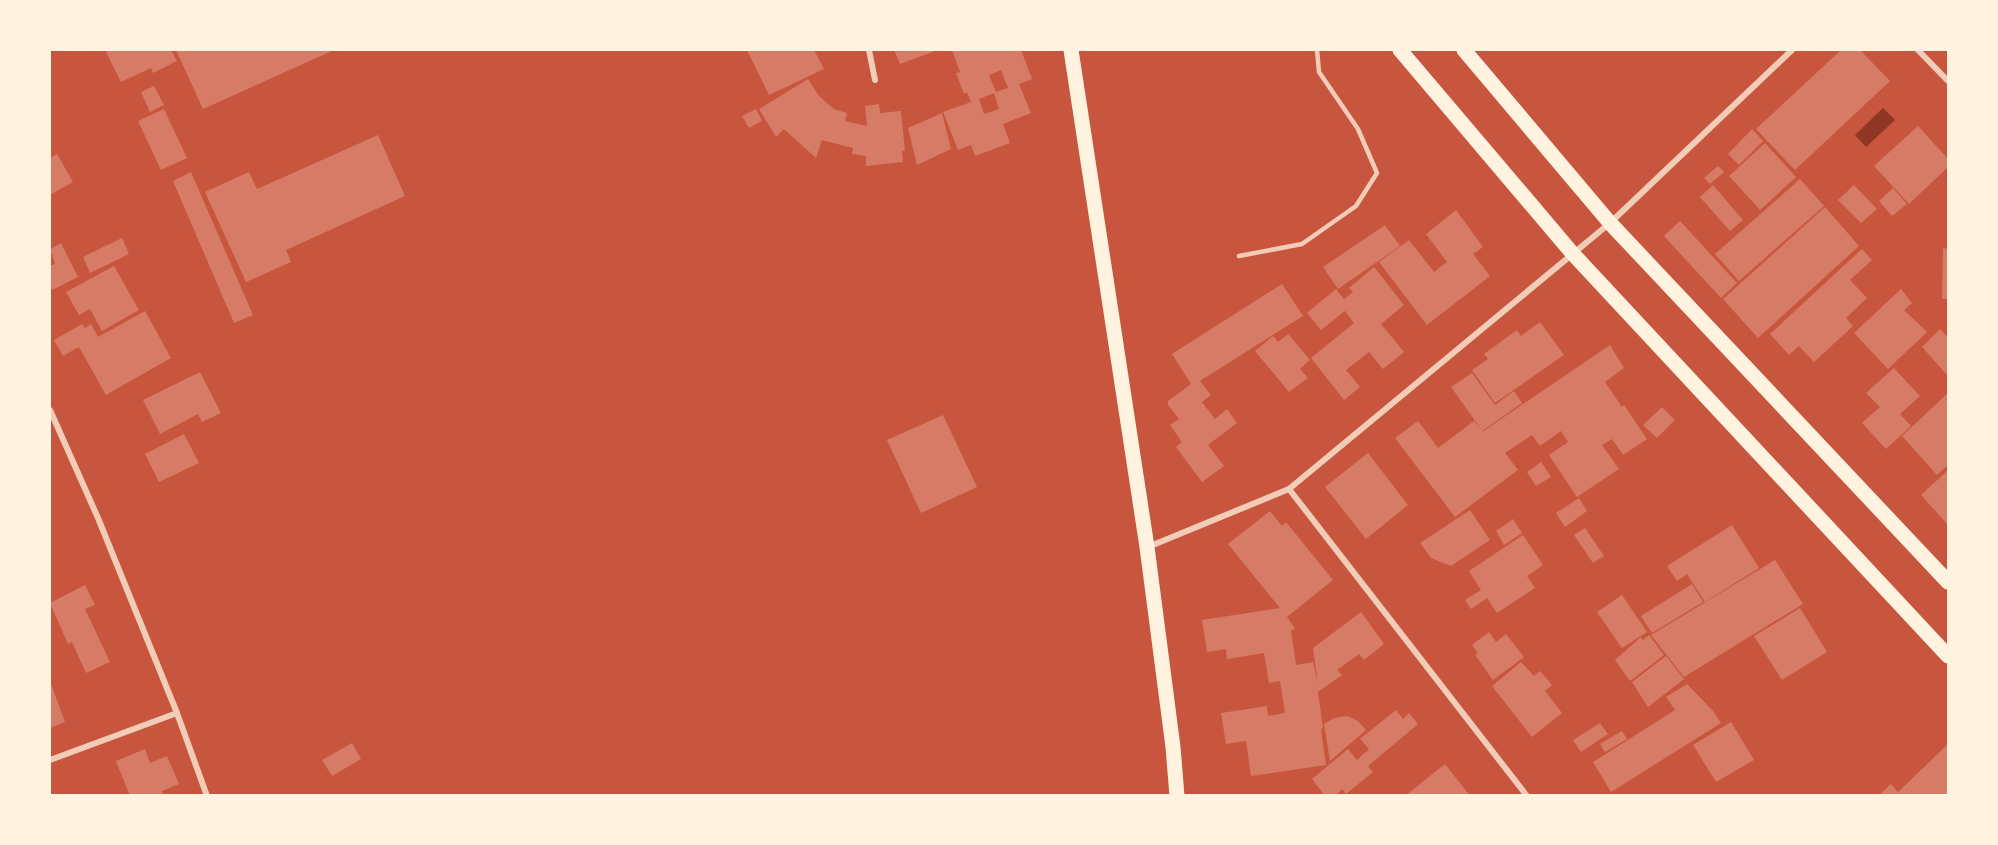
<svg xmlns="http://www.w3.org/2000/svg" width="1998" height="845" font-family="Ubuntu,sans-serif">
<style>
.water{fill:#8f3625}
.building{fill:#d67c66;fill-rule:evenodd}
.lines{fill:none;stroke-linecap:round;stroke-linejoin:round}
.service{stroke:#f1ccb7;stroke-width:4.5}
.minor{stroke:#f1ccb7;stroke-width:6}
.primary{stroke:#fff3e0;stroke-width:15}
</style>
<rect width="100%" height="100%" fill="#c8553d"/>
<polygon class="water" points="1883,108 1895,120 1866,147 1855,135"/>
<g class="building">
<polygon points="110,50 171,50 177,61 153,73 151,68 121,82 106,52"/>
<polygon points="176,50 334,50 203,109"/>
<polygon points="747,50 814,50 824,69 769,95"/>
<polygon points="894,50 938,50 900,64"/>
<path d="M952,50h69l11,29 -13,5 12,29 -28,11 7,19 -35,13 -4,-11 -13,5 -15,-38 28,-10 -4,-10 -3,2 -8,-21 4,-1zM1001,70l7,18 -12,4 -7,-17zM994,93l5,16 -15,5 -5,-15z"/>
<polygon points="1841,50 1860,50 1890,81 1795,170 1756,129"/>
<polygon points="808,79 819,96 834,109 847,113 845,121 867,126 865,106 879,104 880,113 901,111 905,151 902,151 903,162 866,166 866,156 852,154 853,148 822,140 816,158 784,129 776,137 759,109"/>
<polygon points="154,86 164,105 150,112 141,92"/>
<polygon points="164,109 187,158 161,170 138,121"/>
<polygon points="756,109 762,121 749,128 742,116"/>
<polygon points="942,113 951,149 917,165 908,128"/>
<polygon points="1918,126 1948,159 1948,167 1909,204 1874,166"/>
<polygon points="1752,129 1763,141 1739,165 1728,154"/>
<polygon points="378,135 405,196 286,250 291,262 246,282 205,192 249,172 257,189"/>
<polygon points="1765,143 1796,177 1760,210 1729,176"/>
<polygon points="57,154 73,182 50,195 50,158"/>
<polygon points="1718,166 1724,172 1710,184 1704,178"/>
<polygon points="191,172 253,315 234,323 173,181"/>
<polygon points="1800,179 1824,206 1739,281 1715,254"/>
<polygon points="1713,185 1743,220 1730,231 1700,197"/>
<polygon points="1854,185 1877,209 1861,223 1838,200"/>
<polygon points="1893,188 1907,204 1892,216 1879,201"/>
<polygon points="1825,207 1859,246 1758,338 1723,299"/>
<polygon points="1456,210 1483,247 1473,254 1490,276 1427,325 1379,262 1409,240 1434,272 1447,262 1426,234"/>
<polygon points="1680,221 1737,283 1721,298 1664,236"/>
<polygon points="1385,225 1400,246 1338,289 1323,267"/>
<polygon points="122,238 129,254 90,273 83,257"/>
<polygon points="61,243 78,277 52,290 50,286 50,266 55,264 50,249"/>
<polygon points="1943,248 1948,249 1948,299 1942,299"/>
<polygon points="1862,249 1872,260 1850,280 1867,298 1846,318 1853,326 1814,362 1799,346 1789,355 1770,334"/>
<polygon points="114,266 139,310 102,331 90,309 79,315 66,292"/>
<polygon points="1374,267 1404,305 1381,324 1404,352 1383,369 1369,352 1346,370 1360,387 1344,400 1311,358 1354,323 1345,311 1321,330 1307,313 1336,289 1344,299 1353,292 1349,288"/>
<polygon points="1282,284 1303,316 1200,381 1211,395 1202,402 1215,419 1227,409 1237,423 1208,445 1224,466 1202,482 1176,447 1182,442 1170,425 1179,419 1168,405 1168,401 1191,384 1172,354"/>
<polygon points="1901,289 1912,303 1904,310 1927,332 1888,369 1854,333"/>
<polygon points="145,311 171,358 106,395 79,347 63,356 54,340 82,324 85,328 91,324 98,337"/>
<polygon points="1540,322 1564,355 1495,403 1472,370 1488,359 1484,354 1517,330 1521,336"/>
<polygon points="1940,329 1948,338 1948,376 1922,347"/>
<polygon points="1288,334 1310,360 1300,369 1308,378 1289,392 1255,351 1273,336 1278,342"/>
<polygon points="1610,345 1624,368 1605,382 1622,407 1624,405 1647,439 1623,455 1612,439 1602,445 1619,469 1577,497 1549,455 1568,442 1561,431 1540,446 1532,435 1505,453 1518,470 1455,517 1395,438 1418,421 1438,448 1474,421 1481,429 1451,387 1472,373 1495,405 1514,391 1522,403 1482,431 1482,432"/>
<polygon points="1894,368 1920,396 1900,414 1911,426 1886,449 1862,423 1880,407 1866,393"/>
<polygon points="200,372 221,413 202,422 198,414 160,434 143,400"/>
<polygon points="1948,393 1948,465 1937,475 1902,436"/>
<polygon points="1662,407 1675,420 1657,438 1643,425"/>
<polygon points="943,415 977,487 921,513 887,440"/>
<polygon points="184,434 199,463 159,482 145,454"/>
<polygon points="1368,453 1408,505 1366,539 1325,487"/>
<polygon points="1541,462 1551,477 1536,486 1527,472"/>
<polygon points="1948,470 1948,525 1921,495"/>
<polygon points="1579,498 1587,511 1565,527 1556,513"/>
<polygon points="1470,510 1490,540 1451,566 1431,558 1420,543"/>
<polygon points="1270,511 1282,526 1286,522 1333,580 1287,617 1295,629 1291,630 1296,665 1313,662 1318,685 1313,648 1361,612 1384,644 1364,660 1359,654 1337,670 1342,675 1318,692 1323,728 1321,729 1326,765 1251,776 1246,741 1226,744 1221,713 1267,706 1268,716 1285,713 1280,681 1269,683 1264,653 1227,659 1226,649 1207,652 1202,620 1280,608 1228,544"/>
<polygon points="1513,519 1522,533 1504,545 1496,531"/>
<polygon points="1732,525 1759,568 1705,602 1687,574 1677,581 1667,566"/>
<polygon points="1585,528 1604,556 1593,563 1574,535"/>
<polygon points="1523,535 1543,565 1527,576 1535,588 1497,613 1487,598 1471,609 1465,600 1481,590 1469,571"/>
<polygon points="1775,560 1803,604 1684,677 1651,635"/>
<polygon points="1692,584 1703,602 1652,633 1641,616"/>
<polygon points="85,585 95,605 85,609 110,662 86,673 72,642 68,644 50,603"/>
<polygon points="1622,595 1647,632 1622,648 1597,612"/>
<polygon points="1800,608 1827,652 1782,680 1754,636"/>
<polygon points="1489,632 1496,642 1506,634 1524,657 1493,680 1475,655 1478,653 1472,645"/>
<polygon points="1649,635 1664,655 1630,681 1615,660 1641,637 1643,640"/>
<polygon points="1666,656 1684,679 1648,707 1632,682"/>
<polygon points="1521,662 1534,676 1540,671 1552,685 1545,691 1562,713 1532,737 1492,686"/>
<polygon points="50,681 65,722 50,728"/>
<polygon points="1687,684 1713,711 1721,723 1611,792 1593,762 1675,710 1666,697"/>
<polygon points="1396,710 1403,719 1409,713 1418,724 1368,766 1373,772 1346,794 1342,789 1335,796 1325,796 1312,779 1348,749 1357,760 1369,749 1360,739"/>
<polygon points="1347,716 1358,721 1366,730 1330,761 1324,724 1334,718"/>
<polygon points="1731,722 1754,760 1716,782 1693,745"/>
<polygon points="1600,723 1608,734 1581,752 1573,740"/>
<polygon points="1622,731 1627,739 1605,752 1600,744"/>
<polygon points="352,743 361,759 332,776 322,760"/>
<polygon points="1948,744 1948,796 1878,796 1891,784 1898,792"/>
<polygon points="145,749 150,763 167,756 179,784 162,791 164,796 130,796 116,761"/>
<polygon points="1445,764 1470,796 1405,796"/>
</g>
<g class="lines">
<polyline class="service" points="1239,256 1302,244 1356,206 1377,173 1358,129 1319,72 1317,50"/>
<g class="minor">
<polyline points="869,50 875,80"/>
<polyline points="1918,50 1948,81"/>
<polyline points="50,410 98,518 177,713 207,796"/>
<polyline points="1289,489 1527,796"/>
<polyline points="1148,547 1289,489 1610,223 1792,50"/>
<polyline points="50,760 177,713"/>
</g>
<g class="primary">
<polyline points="1071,50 1147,547 1173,747 1177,796"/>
<polyline points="1400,50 1573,254 1948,656"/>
<polyline points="1464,50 1610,223 1948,582"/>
</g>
</g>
<rect width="1998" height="845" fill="none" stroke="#fff3e0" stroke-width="102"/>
</svg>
